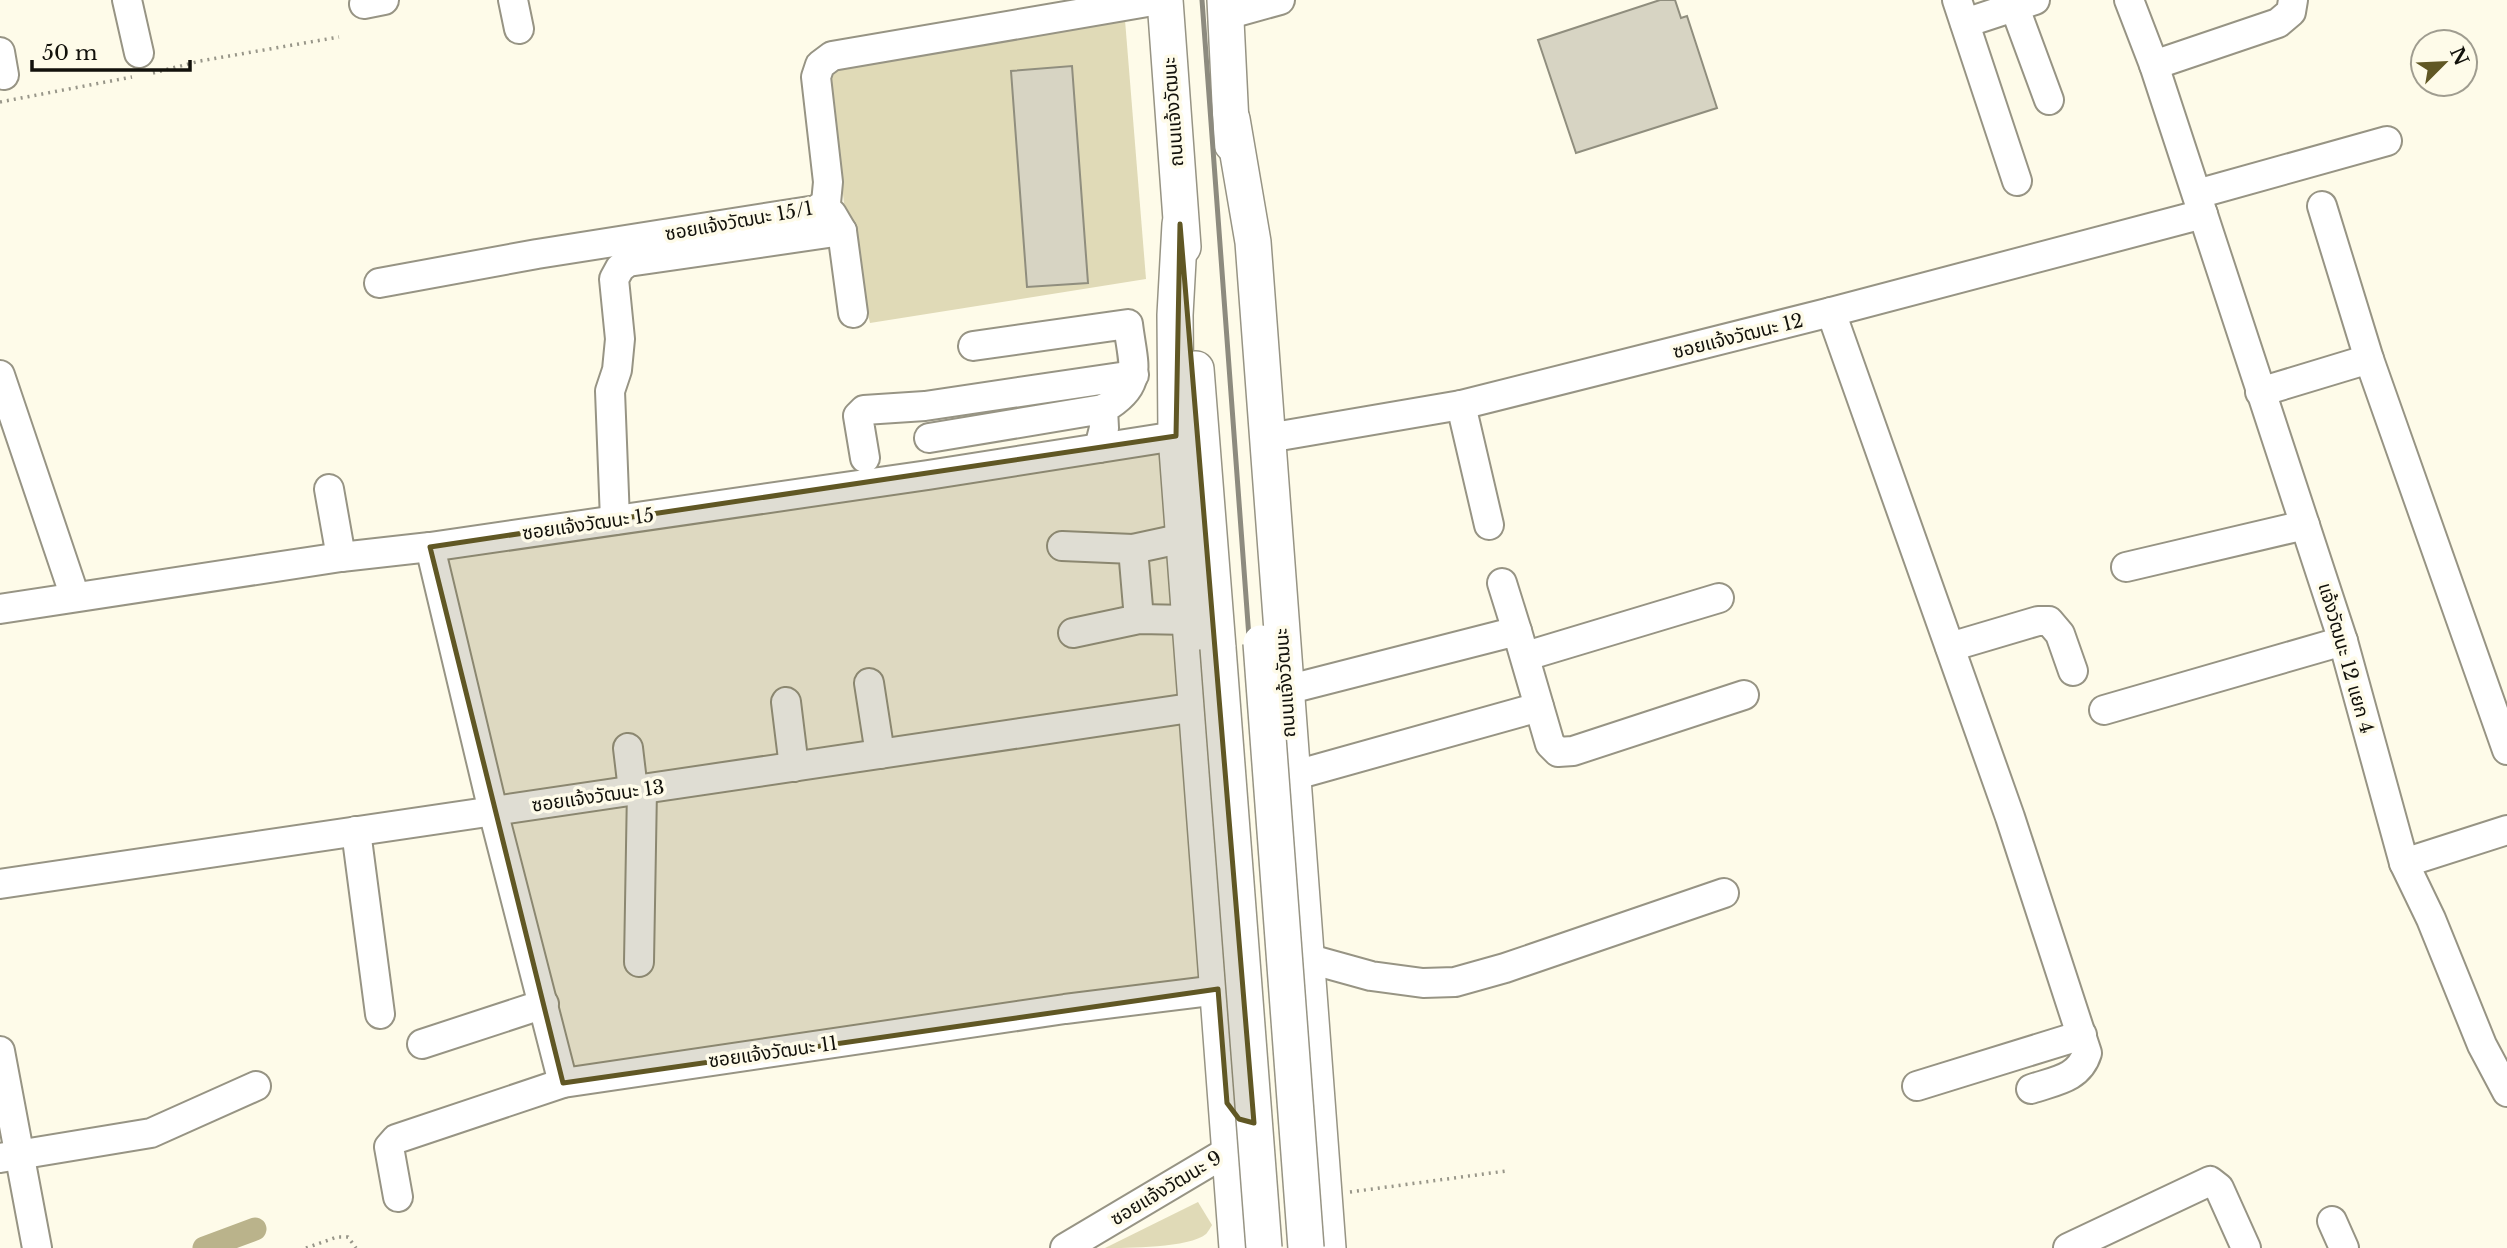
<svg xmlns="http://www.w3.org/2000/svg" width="2507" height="1248" font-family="'Libre Baskerville','Noto Sans Thai',serif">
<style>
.green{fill:#e0dab7}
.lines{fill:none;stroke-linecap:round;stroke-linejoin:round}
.canal{stroke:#bab38b;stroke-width:23}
.building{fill:#d7d4c3;stroke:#908e7e;stroke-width:2}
.minor-casing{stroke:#979484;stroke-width:32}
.major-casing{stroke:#979484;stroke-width:38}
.path{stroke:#989689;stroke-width:3.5;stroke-dasharray:2 5;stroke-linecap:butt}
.minor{stroke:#fff;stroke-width:28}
.major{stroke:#fff;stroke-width:35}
.rail{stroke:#8d8b7f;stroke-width:5}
.major-bridge-casing{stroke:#979484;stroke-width:38;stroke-linecap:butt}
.major-bridge{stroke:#fff;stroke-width:35}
.marked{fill:#605724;fill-opacity:0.2;stroke:#605724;stroke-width:5;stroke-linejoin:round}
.labels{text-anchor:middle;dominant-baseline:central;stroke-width:7;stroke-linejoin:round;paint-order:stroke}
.street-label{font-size:19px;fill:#12110b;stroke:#fefbe9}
</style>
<rect width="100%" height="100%" fill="#fefbe9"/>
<g class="green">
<polygon points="1125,20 1146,279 870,323 845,211 828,72 841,65"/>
<path d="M1198,1202l14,23c-1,2 -5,8 -6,9 -16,14 -80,14 -101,14z"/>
</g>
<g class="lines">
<polyline class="canal" points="204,1248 255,1229"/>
</g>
<g class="building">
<polygon points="1660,0 1675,0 1681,18 1687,16 1717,108 1576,153 1538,40"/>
<polygon points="1072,66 1088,283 1027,287 1011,71"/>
</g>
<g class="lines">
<defs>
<g id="minor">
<polyline points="127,0 139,53"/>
<polyline points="513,0 519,29"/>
<polyline points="1957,0 2017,181"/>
<polyline points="2012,0 2049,100"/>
<polyline points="2129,0 2154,65 2343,641 2404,863 2431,919 2482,1045 2507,1092"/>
<polyline points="364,4 384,0"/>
<polyline points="1226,15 1280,0"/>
<polyline points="1965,23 2035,0"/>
<polyline points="0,52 4,75"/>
<polyline points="2154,65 2278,23 2291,12 2293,0"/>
<polyline points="2197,194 2387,141"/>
<polyline points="2322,206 2369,359 2507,750"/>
<polyline points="832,214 842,231 853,313"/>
<polyline points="379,283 537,254 816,210 826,203 828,182 816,77 820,65 832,56 1159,0"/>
<path d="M1831,312l179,505 77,236c-8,26 -33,28 -56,36"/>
<path d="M973,346l155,-22c5,42 17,61 -25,85l1,19 -5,20"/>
<polyline points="0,375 75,597"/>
<polyline points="2260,392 2369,359"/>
<polyline points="1461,405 1489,525"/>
<polyline points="929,438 1103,409"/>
<polyline points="1268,438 1461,405 1831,312 2203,214"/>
<polyline points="865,458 858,416 864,410 925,406 1134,375"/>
<polyline points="329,489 341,557"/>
<polyline points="615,520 610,391 617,370 620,339 614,279 620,268 628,262 842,231"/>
<polyline points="1062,546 1133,549 1139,619"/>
<polyline points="430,547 493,811 563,1083"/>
<polyline points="1133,549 1184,538"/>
<polyline points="2126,567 2305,525"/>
<polyline points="1502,583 1517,631"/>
<polyline points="0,609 341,557 430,547 928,475 1176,436"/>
<polyline points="1073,633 1139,619 1189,620"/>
<polyline points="1950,647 2038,621 2049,621 2060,634 2073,671"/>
<polyline points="1526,656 1719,598"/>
<polyline points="869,683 880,754"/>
<polyline points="1286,690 1517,631 1550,744 1558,752 1573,751 1744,695"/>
<polyline points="786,702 794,767"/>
<polyline points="2104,710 2343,641"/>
<polyline points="628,748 633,790"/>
<polyline points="1292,776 1539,707"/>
<polyline points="356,831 380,1014"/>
<polyline points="2404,863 2507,830"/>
<polyline points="0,884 1197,707"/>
<polyline points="1306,958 1371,976 1423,983 1455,982 1505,968 1724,893"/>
<polyline points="639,962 642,789"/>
<polyline points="422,1044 544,1004"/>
<polyline points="0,1051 37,1248"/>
<polyline points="1917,1086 2082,1035"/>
<polyline points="0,1158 151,1133 256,1086"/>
<polyline points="398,1197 389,1147 396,1139 563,1083 1065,1009 1218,990"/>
<polyline points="2332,1221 2344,1248"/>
<polyline points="1065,1248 1230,1150"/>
<polyline points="2068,1248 2210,1181 2219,1188 2246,1248"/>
</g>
<g id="major">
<polyline points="1165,0 1183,247"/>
<polyline points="1225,0 1232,144"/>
<polyline points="1232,119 1253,242 1328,1248"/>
<polyline points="1180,224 1175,315 1176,436 1237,1248"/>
<polyline points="1196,369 1218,648"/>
</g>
</defs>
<use href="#minor" class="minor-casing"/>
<use href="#major" class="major-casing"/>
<g class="path">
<polyline points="153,73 200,61 339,37"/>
<polyline points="0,102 132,77"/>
<polyline points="1350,1192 1506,1171"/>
<polyline points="306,1248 337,1237 348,1237 356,1248"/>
</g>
<use href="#minor" class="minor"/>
<use href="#major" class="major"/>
<polyline class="rail" points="1202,0 1294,1248"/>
<defs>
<g id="major-bridge">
<polyline points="1261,643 1306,1248"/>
<polyline points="1218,648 1264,1248"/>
</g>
</defs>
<use href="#major-bridge" class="major-bridge-casing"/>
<use href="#major-bridge" class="major-bridge"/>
</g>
<path class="marked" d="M1180,224l74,899 -15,-4 -12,-16 -9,-114 -655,94 -133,-536 746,-111z"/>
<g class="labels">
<g class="street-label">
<text transform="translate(1173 112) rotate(-94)">ถนนแจ้งวัฒนะ</text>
<text transform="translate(739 221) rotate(-10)">ซอยแจ้งวัฒนะ 15/1</text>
<text transform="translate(1738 336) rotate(-14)">ซอยแจ้งวัฒนะ 12</text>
<text transform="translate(588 524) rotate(-8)">ซอยแจ้งวัฒนะ 15</text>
<text transform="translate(2346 658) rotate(74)">แจ้งวัฒนะ 12 แยก 4</text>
<text transform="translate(1285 683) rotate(-94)">ถนนแจ้งวัฒนะ</text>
<text transform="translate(598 796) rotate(-8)">ซอยแจ้งวัฒนะ 13</text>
<text transform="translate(773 1052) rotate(-8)">ซอยแจ้งวัฒนะ 11</text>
<text transform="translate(1166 1188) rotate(-31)">ซอยแจ้งวัฒนะ 9</text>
</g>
</g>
<g transform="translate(2444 63) rotate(66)"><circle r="33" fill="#fefbe9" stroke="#a09d90" stroke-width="2"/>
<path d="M0-5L12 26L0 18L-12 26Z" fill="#605724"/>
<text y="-10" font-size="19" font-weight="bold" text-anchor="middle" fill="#12110b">N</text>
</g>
<path d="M32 60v10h158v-10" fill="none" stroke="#12110b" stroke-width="3.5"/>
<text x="42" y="60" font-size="21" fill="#12110b" stroke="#fefbe9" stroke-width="5" paint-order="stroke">50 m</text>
</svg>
